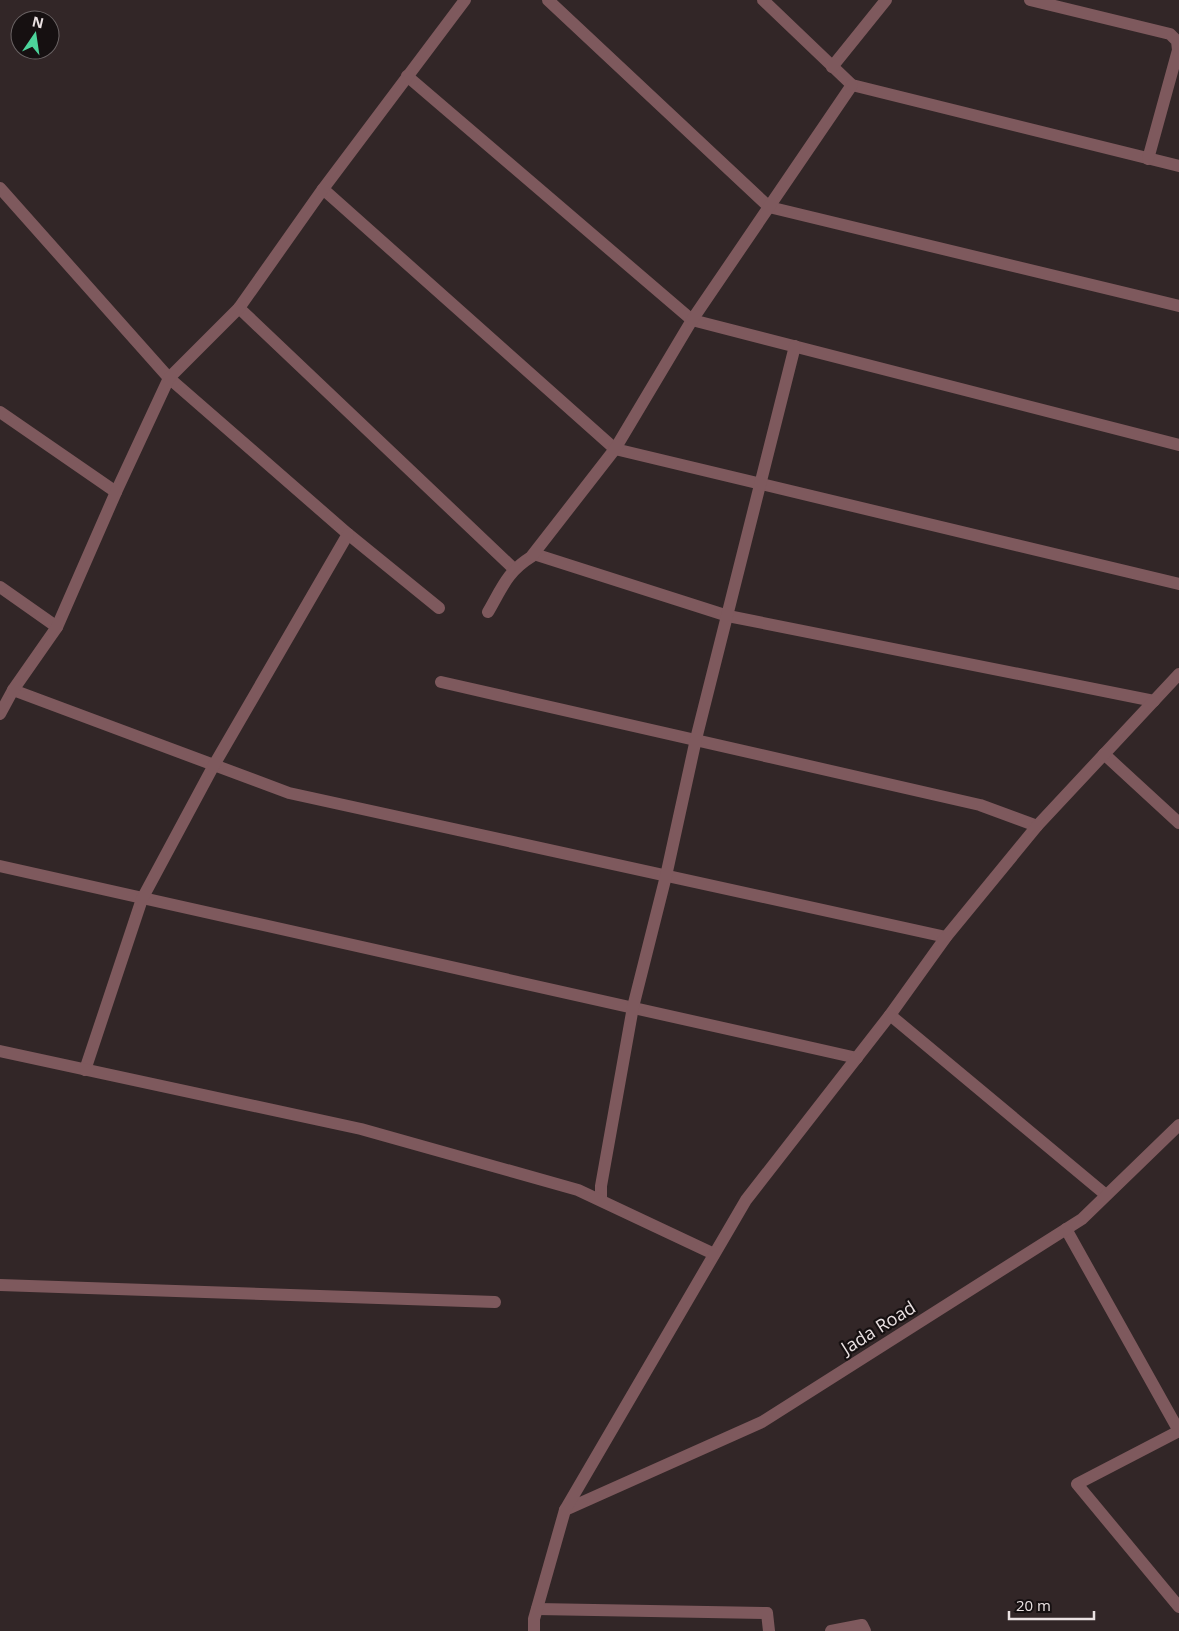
<svg xmlns="http://www.w3.org/2000/svg" width="1179" height="1631" font-family="'Open Sans',sans-serif">
<style>
.lines{fill:none;stroke-linecap:round;stroke-linejoin:round}
.minor{stroke:#7e595d;stroke-width:12}
.tertiary{stroke:#7e595d;stroke-width:12}
.labels{text-anchor:middle;dominant-baseline:central;stroke-width:4.5;stroke-linejoin:round;paint-order:stroke}
.street-label{font-size:18px;fill:#ebe2e3;stroke:#161011}
</style>
<rect width="100%" height="100%" fill="#322627"/>
<g class="lines">
<g class="minor">
<polyline points="548,0 769,207 1179,306"/>
<polyline points="763,0 852,85 1179,166"/>
<polyline points="1030,0 1170,34 1177,41 1178,50 1148,159"/>
<polyline points="832,67 886,0"/>
<polyline points="407,76 692,320 1179,445"/>
<polyline points="0,188 169,378 348,534 439,608"/>
<polyline points="323,189 615,449 1179,584"/>
<polyline points="239,308 514,569"/>
<polyline points="0,412 116,492"/>
<polyline points="534,554 728,616 1154,701"/>
<polyline points="0,587 57,627"/>
<path d="M488,612c14,-24 19,-40 43,-55l84,-108 77,-129 160,-235"/>
<polyline points="441,682 980,805 1037,826"/>
<polyline points="13,690 289,793 946,937"/>
<polyline points="0,714 13,690 57,627 116,492 169,378 239,308 323,189 465,0"/>
<polyline points="1104,754 1179,823"/>
<polyline points="0,866 857,1058"/>
<polyline points="890,1015 1106,1195"/>
<polyline points="85,1070 142,899 214,765 348,534"/>
<polyline points="601,1200 601,1186 633,1007 666,876 696,739 795,346"/>
<polyline points="1066,1229 1179,1431 1077,1484 1179,1607"/>
<polyline points="0,1285 495,1302"/>
<polyline points="537,1609 767,1613 769,1631"/>
<polyline points="831,1631 862,1625 865,1631"/>
</g>
<g class="tertiary">
<polyline points="0,1051 361,1129 578,1190 714,1254"/>
<polyline points="565,1510 762,1422 1082,1219 1179,1125"/>
<polyline points="534,1631 534,1619 565,1510 746,1200 890,1015 946,937 1037,826 1179,674"/>
</g>
</g>
<g class="labels">
<g class="street-label">
<text transform="translate(878 1327) rotate(-32)">Jada Road</text>
</g>
</g>
<g transform="translate(35 35) rotate(13)"><circle r="24" fill="#161011" stroke="#6b6465"/>
<path d="M0-4L9 19L0 12L-9 19Z" fill="#4cd49b"/>
<text y="-8" font-size="14" font-weight="bold" text-anchor="middle" fill="#ebe2e3">N</text>
</g>
<path d="M1009 1611v8h85v-8" fill="none" stroke="#ebe2e3" stroke-width="2.5"/>
<text x="1016" y="1611" font-size="15" fill="#ebe2e3" stroke="#161011" stroke-width="4" paint-order="stroke">20 m</text>
</svg>
